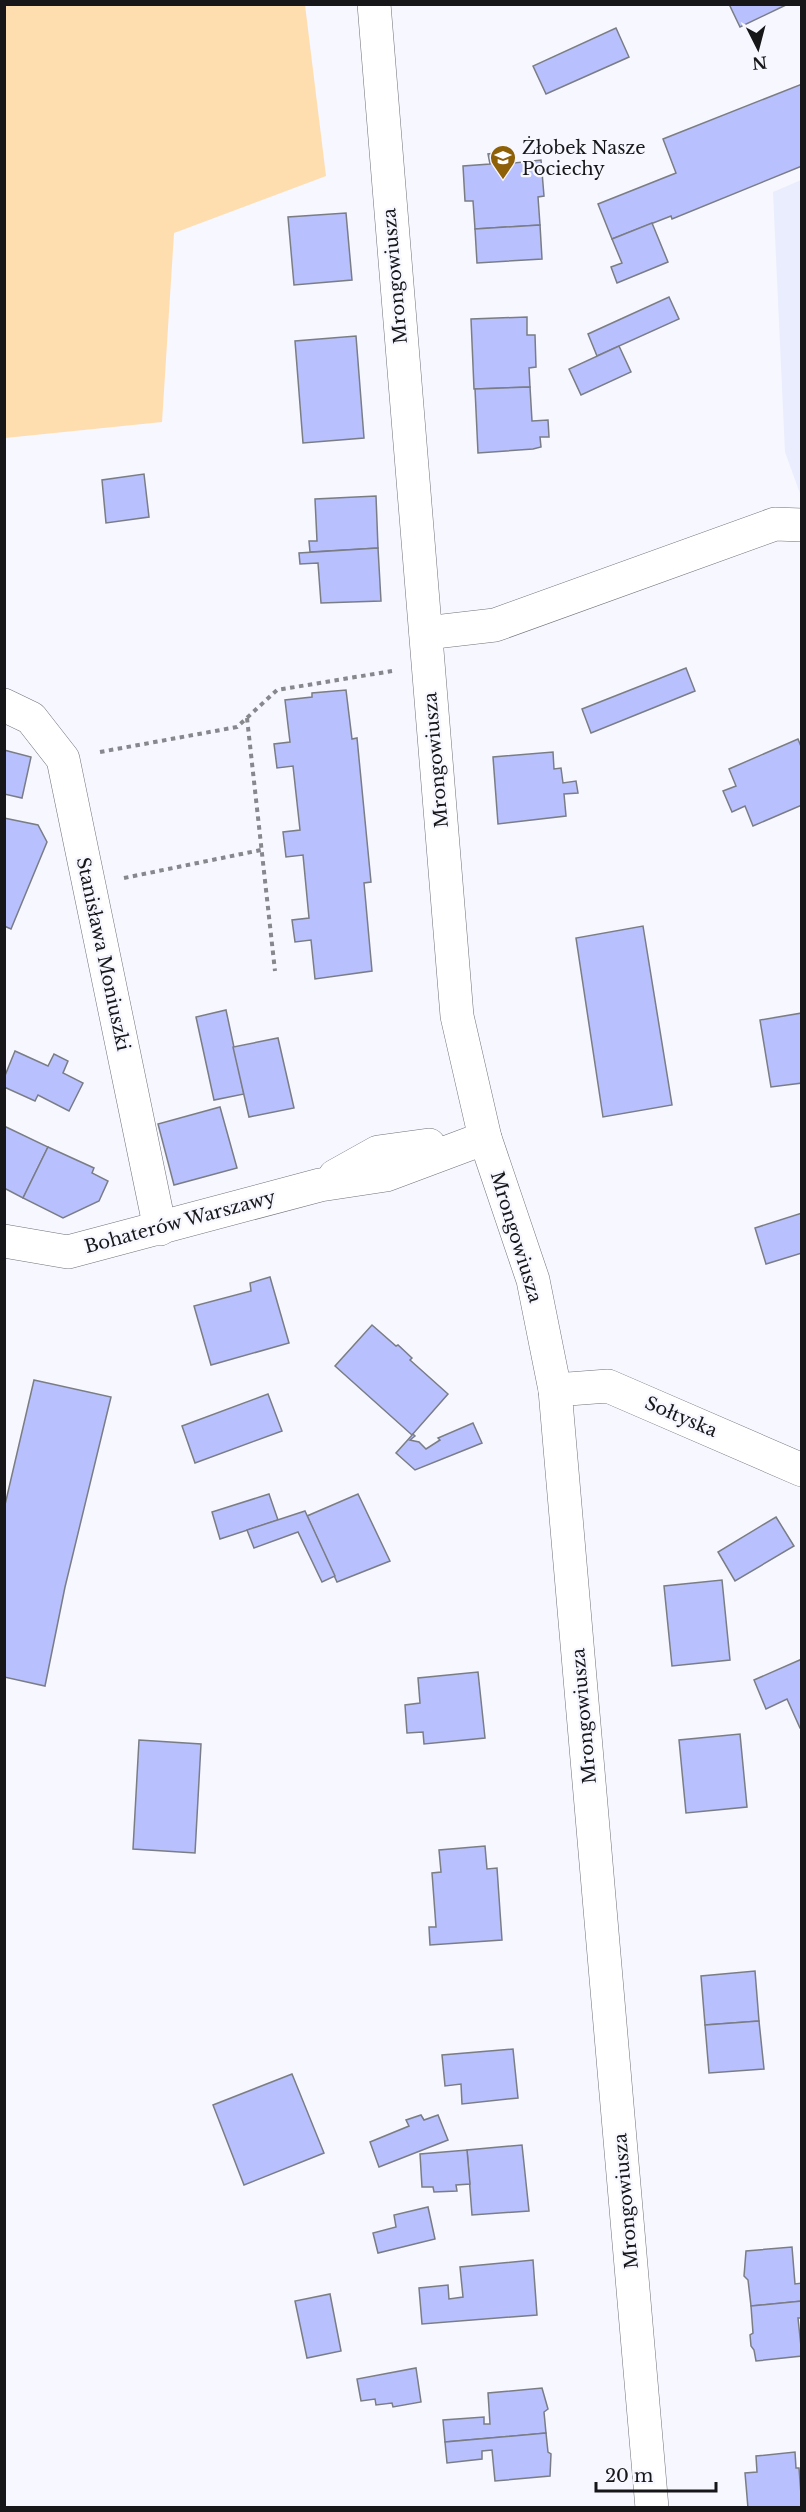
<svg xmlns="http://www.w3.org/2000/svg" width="806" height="2512" font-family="'Libre Baskerville',serif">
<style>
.built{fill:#eaedfd}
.green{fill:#feddaf}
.building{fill:#b8c0fd;stroke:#7b7d85;stroke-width:1.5}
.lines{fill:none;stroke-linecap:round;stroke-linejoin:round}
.street-casing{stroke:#71727a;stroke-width:34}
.secondary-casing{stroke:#71727a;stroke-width:34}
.path{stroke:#87888e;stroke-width:4;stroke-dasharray:4.5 4.5;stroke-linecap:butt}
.street{stroke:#fff;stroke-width:33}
.secondary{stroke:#fff;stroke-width:33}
.labels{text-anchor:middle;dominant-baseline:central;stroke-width:4.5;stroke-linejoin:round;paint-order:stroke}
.poi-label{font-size:18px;fill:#17171a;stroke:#f6f7ff;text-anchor:start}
.street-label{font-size:18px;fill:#17171a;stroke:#f6f7ff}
</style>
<rect width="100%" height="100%" fill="#f6f7ff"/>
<polygon class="built" points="801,180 801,496 785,452 773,192"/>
<polygon class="green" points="4,5 305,5 326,176 174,233 162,422 5,438"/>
<g class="building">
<polygon points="729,4 788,4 740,27"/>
<polygon points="616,28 629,57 546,94 533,66"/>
<polygon points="802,84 802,166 672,219 671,216 612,239 598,204 676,173 663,139"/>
<polygon points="513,151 514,163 541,160 544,196 538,197 540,225 475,229 473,201 465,201 463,166 490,164 488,154"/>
<polygon points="346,213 352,280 294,285 288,217"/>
<polygon points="652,223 668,262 617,283 611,267 622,263 612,239"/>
<polygon points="540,225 542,259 477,263 475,229"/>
<polygon points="669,297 679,319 597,356 588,334"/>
<polygon points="527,317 527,335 535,335 536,367 529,368 530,387 474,389 471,319"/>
<polygon points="356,336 364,438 303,443 295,341"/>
<polygon points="619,346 631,372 581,395 569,369"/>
<polygon points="530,387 532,421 548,420 549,437 540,437 541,447 533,449 478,453 475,389"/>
<polygon points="144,474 149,517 106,523 102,480"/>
<polygon points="376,496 378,548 310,552 309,541 317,541 315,499"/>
<polygon points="378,548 381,601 321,603 318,563 300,564 299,553"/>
<polygon points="686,668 695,691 591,733 582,709"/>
<polygon points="346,690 352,739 357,738 371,882 364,883 372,971 315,979 311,940 295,942 292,920 309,918 303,855 286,857 283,832 300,830 293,766 277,768 274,744 290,742 285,700 312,697 312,693"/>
<polygon points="798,739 802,749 802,805 753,826 745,806 732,812 723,791 736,786 729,769"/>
<polygon points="4,750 31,757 22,798 4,794"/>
<polygon points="553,752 554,769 561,768 563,783 576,781 578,793 564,794 566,816 498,824 493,757"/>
<polygon points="4,818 38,825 47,842 11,929 4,926"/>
<polygon points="643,926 672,1105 603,1117 576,938"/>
<polygon points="226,1010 244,1094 214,1100 196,1017"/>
<polygon points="802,1013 802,1083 771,1087 760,1020"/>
<polygon points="278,1038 294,1108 249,1117 233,1047"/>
<polygon points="15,1051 48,1066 54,1054 68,1061 63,1073 83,1083 69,1111 38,1095 35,1101 4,1087 4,1078"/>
<polygon points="220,1107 237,1168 174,1185 158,1124"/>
<polygon points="4,1126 48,1147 23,1198 4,1188"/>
<polygon points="48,1147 94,1168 92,1173 108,1181 99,1201 63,1218 23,1198"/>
<polygon points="802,1213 802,1253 766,1264 755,1228"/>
<polygon points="270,1277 289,1343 211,1365 194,1306 251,1291 250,1283"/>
<polygon points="372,1325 396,1346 398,1345 412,1358 410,1360 448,1394 412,1435 335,1366"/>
<polygon points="34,1380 111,1397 65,1587 45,1686 4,1677 4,1509"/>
<polygon points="268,1394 282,1431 195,1463 182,1426"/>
<polygon points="473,1423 482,1443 415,1470 396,1453 413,1434 415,1436 410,1440 419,1442 426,1449 440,1440 438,1438"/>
<polygon points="269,1494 278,1520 220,1539 212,1512"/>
<polygon points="358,1494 390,1561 337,1582 307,1516"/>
<polygon points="305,1511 335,1576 322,1582 298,1532 254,1548 247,1530"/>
<polygon points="776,1517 794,1546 735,1581 718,1552"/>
<polygon points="722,1580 730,1660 672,1666 664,1586"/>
<polygon points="802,1659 802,1728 800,1728 787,1699 766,1709 754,1680"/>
<polygon points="478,1672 485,1738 424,1744 423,1732 407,1733 405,1705 420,1703 418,1678"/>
<polygon points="740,1734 747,1807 686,1813 679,1740"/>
<polygon points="139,1740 201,1744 195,1853 133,1849"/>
<polygon points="485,1846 487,1869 497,1868 502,1940 430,1945 429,1927 436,1927 432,1873 441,1872 439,1850"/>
<polygon points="755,1971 759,2021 705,2025 701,1976"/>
<polygon points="759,2021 764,2069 709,2073 705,2025"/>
<polygon points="513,2049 518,2098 462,2104 461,2084 445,2086 442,2055"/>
<polygon points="292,2074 324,2153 244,2185 213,2105"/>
<polygon points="421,2115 424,2120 438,2115 448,2140 379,2167 370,2142 409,2126 406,2120"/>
<polygon points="522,2145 529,2211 472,2215 467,2150"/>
<polygon points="467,2150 470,2184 456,2185 457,2191 434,2192 433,2187 422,2187 420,2154"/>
<polygon points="428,2207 435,2239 378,2253 373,2233 396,2227 394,2215"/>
<polygon points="792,2247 795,2284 802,2283 802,2301 751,2306 748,2280 744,2276 746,2251"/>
<polygon points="533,2260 537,2315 422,2324 419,2288 448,2285 449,2299 463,2297 460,2267"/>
<polygon points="330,2294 341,2351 307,2358 295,2301"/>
<polygon points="802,2301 802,2318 798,2318 802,2356 756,2361 754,2350 751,2346 750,2335 753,2333 751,2306"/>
<polygon points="416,2368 421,2402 393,2407 392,2403 376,2405 375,2399 361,2401 357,2379"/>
<polygon points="542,2388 548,2409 544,2412 546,2433 445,2442 443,2420 484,2417 484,2424 490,2424 488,2393"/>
<polygon points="546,2433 548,2452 551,2454 550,2476 495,2481 492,2450 482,2451 482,2459 447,2463 445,2442"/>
<polygon points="795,2452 796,2468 799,2468 802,2508 748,2508 745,2473 757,2472 756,2456"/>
</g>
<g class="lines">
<defs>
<g id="street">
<polyline points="426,633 495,625 775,524 802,525"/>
<polyline points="4,705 31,718 63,759 160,1229"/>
<polyline points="335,1176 378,1152 429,1145"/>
<polyline points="4,1241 68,1252 320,1185 386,1175 485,1138"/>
<polyline points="555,1390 608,1386 802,1470"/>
</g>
<polyline id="secondary" points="374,4 457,1016 485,1138 533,1280 555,1390 652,2508"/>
</defs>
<use href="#street" class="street-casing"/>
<use href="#secondary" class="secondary-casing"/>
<g class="path">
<polyline points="247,718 275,971"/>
<polyline points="100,752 237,727 277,690 392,671"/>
<polyline points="124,878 261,850"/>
</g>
<use href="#street" class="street"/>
<use href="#secondary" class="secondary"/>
</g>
<defs>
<symbol id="school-pin" viewBox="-11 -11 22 30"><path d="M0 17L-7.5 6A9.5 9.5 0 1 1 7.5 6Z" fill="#8e6007" stroke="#f6f7ff"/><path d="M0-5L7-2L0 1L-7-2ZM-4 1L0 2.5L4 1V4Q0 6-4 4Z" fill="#fff"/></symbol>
</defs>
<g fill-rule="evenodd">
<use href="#school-pin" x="488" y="143" width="30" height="40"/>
</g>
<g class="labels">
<g class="poi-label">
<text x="522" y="148">Żłobek Nasze<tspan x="522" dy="21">Pociechy</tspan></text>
</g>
<g class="street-label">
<text transform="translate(395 276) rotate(-95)">Mrongowiusza</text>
<text transform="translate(436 760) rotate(-95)">Mrongowiusza</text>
<text transform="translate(103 954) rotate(78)">Stanisława Moniuszki</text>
<text transform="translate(180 1222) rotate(-15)">Bohaterów Warszawy</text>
<text transform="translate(516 1237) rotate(73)">Mrongowiusza</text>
<text transform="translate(681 1417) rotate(23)">Sołtyska</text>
<text transform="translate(584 1716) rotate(-95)">Mrongowiusza</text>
<text transform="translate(626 2201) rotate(-95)">Mrongowiusza</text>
</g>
</g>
<rect width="806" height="2512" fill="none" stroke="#17171a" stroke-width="12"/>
<g transform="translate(758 48) rotate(174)" stroke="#f6f7ff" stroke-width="4.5" paint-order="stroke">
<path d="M0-4.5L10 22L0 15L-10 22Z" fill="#17171a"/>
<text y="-9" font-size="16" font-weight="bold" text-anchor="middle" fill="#17171a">N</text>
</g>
<path d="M596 2482v9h120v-9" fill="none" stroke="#17171a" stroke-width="3"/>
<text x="605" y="2482" font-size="18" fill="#17171a" stroke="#f6f7ff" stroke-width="4.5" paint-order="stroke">20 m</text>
</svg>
